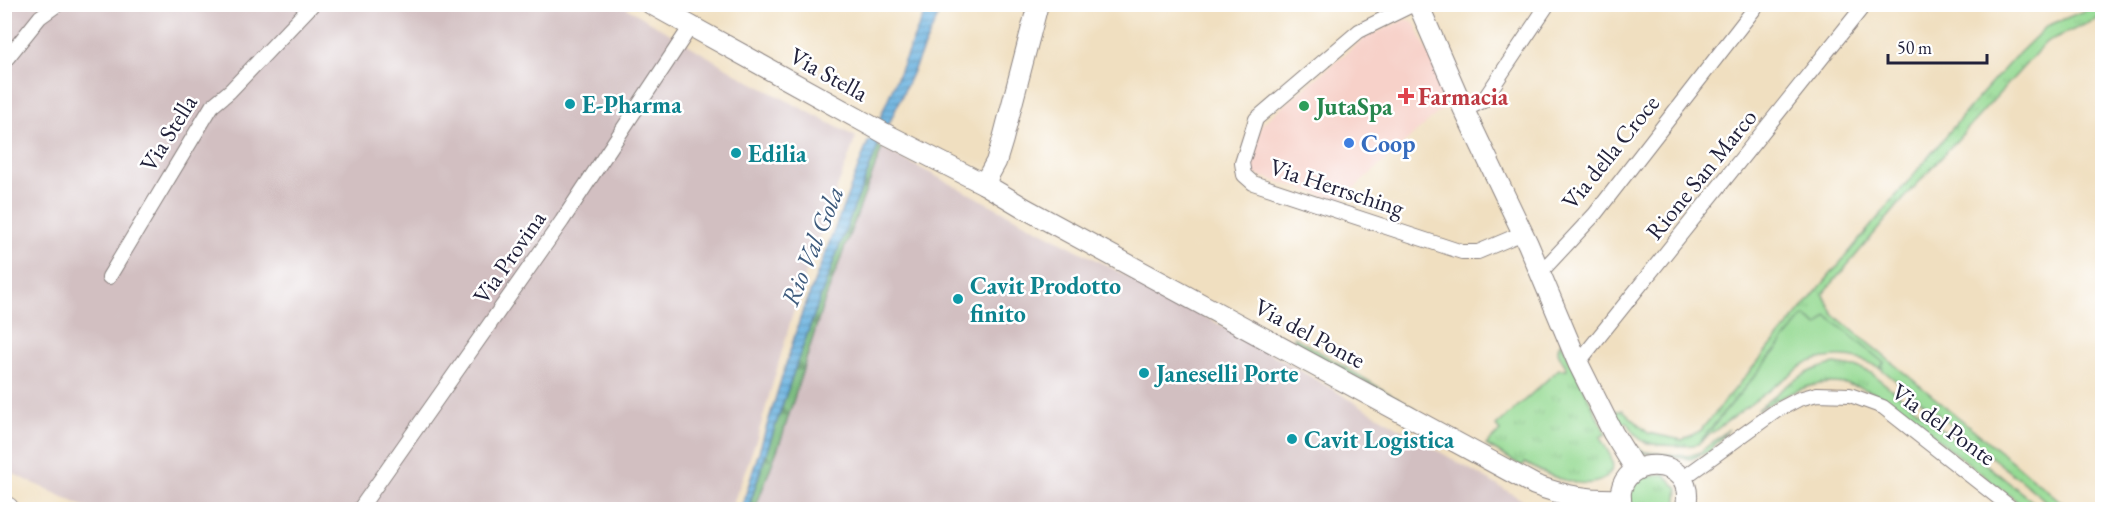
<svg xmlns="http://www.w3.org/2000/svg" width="2107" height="514" font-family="'EB Garamond',serif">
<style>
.built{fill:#f7d1c9}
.industrial{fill:#d2bfc1}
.grass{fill:url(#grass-tufts);stroke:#5c7e67;stroke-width:1.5}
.forest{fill:url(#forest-firs);stroke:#4d6e5c;stroke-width:1.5}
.park{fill:#95da93;stroke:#5c7e67;stroke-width:1.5}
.water{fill:url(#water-rules);stroke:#446a8d;stroke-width:1.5}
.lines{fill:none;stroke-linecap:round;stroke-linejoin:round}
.street-casing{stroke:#89807e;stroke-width:16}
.secondary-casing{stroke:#89807e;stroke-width:22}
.highway-casing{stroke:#89807e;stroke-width:28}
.street{stroke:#fff;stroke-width:14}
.secondary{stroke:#fff;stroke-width:20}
.highway{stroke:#fff;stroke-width:26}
.health-dot{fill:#e0444e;stroke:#fff;stroke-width:2}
.culture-dot{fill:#0f9aa8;stroke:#fff;stroke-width:2}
.leisure-dot{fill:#2e9e5b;stroke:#fff;stroke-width:2}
.shop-dot{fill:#3f7fe0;stroke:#fff;stroke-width:2}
.labels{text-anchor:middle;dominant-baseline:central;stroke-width:5;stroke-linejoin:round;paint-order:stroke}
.street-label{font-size:24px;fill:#22223b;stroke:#fff}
.health-label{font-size:24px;font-weight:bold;fill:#be3a42;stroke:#fff;text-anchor:start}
.culture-label{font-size:24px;font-weight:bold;fill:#0d838f;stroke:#fff;text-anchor:start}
.leisure-label{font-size:24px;font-weight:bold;fill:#27864d;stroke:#fff;text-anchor:start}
.shop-label{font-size:24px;font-weight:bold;fill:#366cbe;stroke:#fff;text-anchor:start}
.water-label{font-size:26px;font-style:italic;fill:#3e5b7d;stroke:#fff}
</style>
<defs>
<pattern id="grass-tufts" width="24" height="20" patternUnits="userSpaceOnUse" patternTransform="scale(1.5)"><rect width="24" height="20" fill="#95da93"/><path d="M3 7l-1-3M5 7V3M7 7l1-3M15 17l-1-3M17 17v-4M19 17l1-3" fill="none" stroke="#80bb80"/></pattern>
<pattern id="forest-firs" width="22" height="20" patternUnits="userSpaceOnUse" patternTransform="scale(1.5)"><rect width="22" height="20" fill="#78ba7d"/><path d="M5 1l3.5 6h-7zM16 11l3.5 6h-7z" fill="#629768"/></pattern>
<pattern id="water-rules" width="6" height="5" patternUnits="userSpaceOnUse" patternTransform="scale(1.5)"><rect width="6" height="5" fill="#67b1df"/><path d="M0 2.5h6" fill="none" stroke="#5490b6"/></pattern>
</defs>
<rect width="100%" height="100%" fill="#fff"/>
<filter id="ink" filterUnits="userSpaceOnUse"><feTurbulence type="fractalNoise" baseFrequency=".0167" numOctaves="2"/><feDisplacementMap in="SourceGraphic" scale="12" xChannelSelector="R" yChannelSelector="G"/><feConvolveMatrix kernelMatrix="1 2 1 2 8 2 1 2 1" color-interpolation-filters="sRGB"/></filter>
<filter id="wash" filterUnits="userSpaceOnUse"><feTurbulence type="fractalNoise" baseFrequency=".008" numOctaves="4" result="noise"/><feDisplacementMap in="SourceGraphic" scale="24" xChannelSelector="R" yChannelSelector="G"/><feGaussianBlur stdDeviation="1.35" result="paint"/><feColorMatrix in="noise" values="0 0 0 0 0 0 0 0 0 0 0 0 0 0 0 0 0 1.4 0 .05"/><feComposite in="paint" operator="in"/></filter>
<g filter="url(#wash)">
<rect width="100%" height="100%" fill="#f0dfc0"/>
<polygon class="built" points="1406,19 1414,22 1451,101 1340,201 1253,174 1249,166 1262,124 1364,38"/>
<g class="industrial">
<polygon points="4,5 622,5 742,77 856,137 799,292 757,438 731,509 89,509 5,470"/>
<polygon points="882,148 1236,333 1538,509 755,510 782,437 822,308"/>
</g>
<g class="grass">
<path d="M2098,5h4v12l-56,25 -145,160 -78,92 11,21 236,194h-17l-13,-13 -160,-128 4,-5 -66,-37 -13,-10 -107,128c-10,3 -47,2 -55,-3 -7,-4 -12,-13 -16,-19l-8,3 -8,-13 12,-2 25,23 34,7 18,-9 270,-324 44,-49 33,-32z"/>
<polygon points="1294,337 1417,410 1295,345"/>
<path d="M1561,342l45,92 -6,3 11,20 2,10c-14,33 -67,8 -88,-4l-3,3 -36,-21 14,-14 -4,-5 63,-57h8c-4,-10 -14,-16 -6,-27z"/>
<path d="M1835,364l25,4 11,5 171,136h-15c-26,-20 -53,-41 -79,-62 -34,-27 -68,-63 -114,-64 -28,-1 -53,15 -77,27 24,-20 46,-41 78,-46z"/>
<polygon points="1729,429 1710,451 1691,459 1642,453 1634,449 1630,442 1645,452 1688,456 1699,453"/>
<polygon points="1664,474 1678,489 1676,509 1632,509 1629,491 1636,479"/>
</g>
<path class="forest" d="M878,146l4,2 -60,160 -40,129 -27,72 -7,1c39,-123 82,-244 130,-364z"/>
<path class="park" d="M1804,316l14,10 9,-10 57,47 -4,5c-23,-14 -49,-14 -74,-5l-105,78z"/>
<path class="water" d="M928,5h15l-54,119c-6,3 -13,16 -11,22 -48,120 -91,241 -130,363l-7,1 59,-191 68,-177c6,-4 12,-15 11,-22z"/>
</g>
<g filter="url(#ink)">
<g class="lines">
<defs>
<g id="street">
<polyline points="1414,4 1359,31 1256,119 1242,163 1244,175 1253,183 1462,252 1478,252 1523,233"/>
<polyline points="4,62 40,17 58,4"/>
<polyline points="1464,110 1483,101 1548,4"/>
<polyline points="1540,273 1595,214 1758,4"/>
<polyline points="109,277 212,106 230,91 313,4"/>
<polyline points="1578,363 1865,4"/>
<polyline points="1682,479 1776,411 1799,399 1817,394 1850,395 1883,407 2014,510"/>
<polyline points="359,510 562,221 691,26"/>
</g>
<g id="secondary">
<path d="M651,4l233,129 100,51 42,25 509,276c29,11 54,15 86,14"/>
<polyline points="1418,4 1464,110 1528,244 1578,363 1613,433 1636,470"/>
<polyline points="984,184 996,162 1003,139 1038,4"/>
<path d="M1623,510c-18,-58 79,-60 62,0"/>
</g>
<polyline id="highway" points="4,509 6,510"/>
</defs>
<use href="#street" class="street-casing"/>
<use href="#secondary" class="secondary-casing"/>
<use href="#highway" class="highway-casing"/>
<use href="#street" class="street"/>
<use href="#secondary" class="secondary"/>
<use href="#highway" class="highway"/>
</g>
</g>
<path class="health-dot" d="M1403 87h6v6h6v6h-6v6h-6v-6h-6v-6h6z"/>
<g class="culture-dot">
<circle cx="570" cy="104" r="6"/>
<circle cx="736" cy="153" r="6"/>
<circle cx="958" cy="299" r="6"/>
<circle cx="1144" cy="373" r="6"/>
<circle cx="1292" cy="439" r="6"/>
</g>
<circle class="leisure-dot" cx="1304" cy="106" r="6"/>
<circle class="shop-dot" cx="1349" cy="143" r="6"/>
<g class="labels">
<g class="street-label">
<text transform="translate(829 74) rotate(29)">Via Stella</text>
<text transform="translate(168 133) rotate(-58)">Via Stella</text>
<text transform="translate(1610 152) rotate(-51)">Via della Croce</text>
<text transform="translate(1701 174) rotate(-51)">Rione San Marco</text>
<text transform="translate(1337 187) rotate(18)">Via Herrsching</text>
<text transform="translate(509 257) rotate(-55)">Via Provina</text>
<text transform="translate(1310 333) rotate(28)">Via del Ponte</text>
<text transform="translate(1944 424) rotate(36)">Via del Ponte</text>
</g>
<g class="health-label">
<text x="1418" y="96">Farmacia</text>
</g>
<g class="culture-label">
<text x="582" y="104">E-Pharma</text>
<text x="748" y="153">Edilia</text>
<text x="970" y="285">Cavit Prodotto<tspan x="970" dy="28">finito</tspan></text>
<text x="1156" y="373">Janeselli Porte</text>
<text x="1304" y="439">Cavit Logistica</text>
</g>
<g class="leisure-label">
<text x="1316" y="106">JutaSpa</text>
</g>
<g class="shop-label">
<text x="1361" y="143">Coop</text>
</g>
<g class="water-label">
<text transform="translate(812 246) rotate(-68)">Rio Val Gola</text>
</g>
</g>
<rect width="2107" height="514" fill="none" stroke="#fff" stroke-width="24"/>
<path d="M1888 54v9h99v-9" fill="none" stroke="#22223b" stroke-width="3"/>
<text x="1897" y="54" font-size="18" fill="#22223b" stroke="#ffffff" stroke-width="4.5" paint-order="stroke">50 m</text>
</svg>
